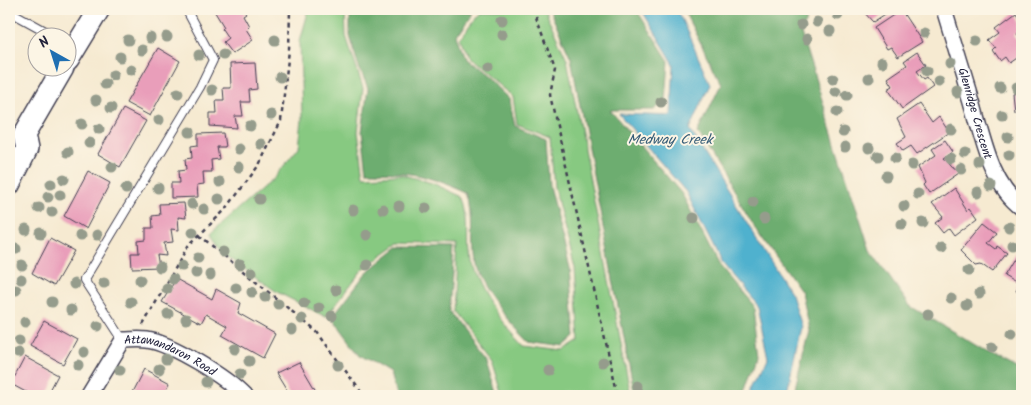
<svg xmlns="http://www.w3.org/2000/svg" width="1031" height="405" font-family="Kalam,sans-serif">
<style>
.green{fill:#87c981;stroke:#54765e}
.forest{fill:#6dad6f;stroke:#486855}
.water{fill:#4fb1ce;stroke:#386a84}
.building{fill:#e99eba}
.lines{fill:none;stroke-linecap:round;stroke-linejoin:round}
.service-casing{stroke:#424052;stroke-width:10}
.minor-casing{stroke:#424052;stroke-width:18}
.secondary-casing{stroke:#424052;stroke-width:24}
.path{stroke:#424052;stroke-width:2.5;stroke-dasharray:4 4;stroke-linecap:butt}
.service{stroke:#fff;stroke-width:8}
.minor{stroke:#fff;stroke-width:15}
.secondary{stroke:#fff;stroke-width:21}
.tree{fill:#959c8c}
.labels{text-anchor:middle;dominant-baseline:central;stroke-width:4;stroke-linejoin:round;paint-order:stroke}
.street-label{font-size:12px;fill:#22223b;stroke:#fcf5e5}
.water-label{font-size:14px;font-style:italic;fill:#345b76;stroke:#fcf5e5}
</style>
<rect width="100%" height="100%" fill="#fcf5e5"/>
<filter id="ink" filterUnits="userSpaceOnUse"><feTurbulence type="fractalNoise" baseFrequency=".02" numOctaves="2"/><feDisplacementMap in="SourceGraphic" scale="10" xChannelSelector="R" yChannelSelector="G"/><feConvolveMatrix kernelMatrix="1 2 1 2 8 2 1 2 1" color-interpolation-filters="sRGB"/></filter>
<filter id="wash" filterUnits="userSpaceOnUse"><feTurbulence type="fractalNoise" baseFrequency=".0096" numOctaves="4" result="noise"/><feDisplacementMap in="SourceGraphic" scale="20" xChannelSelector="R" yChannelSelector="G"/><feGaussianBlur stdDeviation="1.12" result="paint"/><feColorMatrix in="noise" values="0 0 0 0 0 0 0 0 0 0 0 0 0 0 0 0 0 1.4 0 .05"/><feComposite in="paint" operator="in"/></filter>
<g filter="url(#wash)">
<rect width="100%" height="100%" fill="#f6ead1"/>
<path class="green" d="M309,9h36l1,27 17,52 -5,44 6,44 36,-2 32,9 31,14c10,22 2,46 8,69 9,32 31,56 53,80l40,5 16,-10 -5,-73 -21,-81 -4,-50 -33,-13 -4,-27 -48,-40 -7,-22 15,-21 7,-5h64l23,50 64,337h-128l-11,-36 -39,-49 4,-66 -57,-2 -38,27 -36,47 -49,-25 -54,-38 -12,-21 63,-55 25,-31 3,-27 -2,-79z"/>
<g class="forest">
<path d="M350,9h121l-17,24 8,26 25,19 22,21 6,27 31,13 3,47 21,82 6,69 -11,10 -36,-5c-19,-20 -51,-52 -55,-79 -4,-24 2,-47 -6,-70 -38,-17 -60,-22 -101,-22l-5,-39 6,-44 -10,-23 -8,-29z"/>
<polygon points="549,9 636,9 669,61 666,100 654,110 610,110 682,194 720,268 753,307 759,354 745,396 635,396 571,58"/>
<polygon points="683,9 814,9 800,31 870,250 910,306 997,358 1022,371 1022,396 793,396 809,330 801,292 754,225 698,133 721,84"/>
<polygon points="399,247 454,248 449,311 487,360 498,396 396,396 390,373 360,355 332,317 366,273"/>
</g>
<polygon class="water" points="641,9 675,9 681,18 710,84 690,130 791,294 801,327 786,396 750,396 768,357 757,306 723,266 686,192 619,114 671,116 674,64"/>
<g id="blocks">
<g class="building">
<polygon points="213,9 243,9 246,13 243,15 249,26 246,29 253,40 232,54 223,42 228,38 222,29 224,27"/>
<polygon points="861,9 893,9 873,22"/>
<polygon points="901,10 922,42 898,57 891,47 887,49 874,28"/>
<polygon points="1016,12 1022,21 1022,29 1017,33 1022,39 1020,47 1022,54 1009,63 1005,57 1000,61 993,51 996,48 989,40 1000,32 996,27"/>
<polygon points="158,48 180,61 150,116 126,103"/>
<polygon points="917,52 926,65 917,71 924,80 927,78 933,87 902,109 888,89 893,86 888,78 907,65 904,61"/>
<polygon points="255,63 257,89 249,90 250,102 241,102 243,116 235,116 237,128 210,126 210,113 217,113 216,100 224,100 223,88 231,88 230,64"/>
<polygon points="1022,91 1022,113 1021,113 1020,109 1014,110 1012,93"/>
<polygon points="919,104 932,123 939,117 949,132 917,154 911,146 903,151 897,143 906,137 897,119"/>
<polygon points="123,109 146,121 120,167 98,154"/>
<polygon points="223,133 225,147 217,147 219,159 211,160 212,172 203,172 204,184 197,185 198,197 171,198 171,183 179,183 178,171 186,170 185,159 192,158 191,146 198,145 198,134"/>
<polygon points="945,140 953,152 944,158 958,174 929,194 923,185 925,183 918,167 936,155 932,149"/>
<polygon points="88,171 110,183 86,229 64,216"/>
<polygon points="954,188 968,210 971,207 978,217 954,235 949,228 943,233 935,223 943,217 932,204"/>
<polygon points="184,203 186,218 178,217 179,230 171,229 173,242 164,243 166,256 157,255 159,267 132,268 131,253 139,253 138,241 146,240 146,228 153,228 152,216 160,215 159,204"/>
<polygon points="984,222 997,232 988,243 996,249 997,246 1007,253 992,272 981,264 976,265 961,250"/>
<polygon points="50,238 74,251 54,286 32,273"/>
<polygon points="1018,253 1022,255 1022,295 1016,291 1019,285 1004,276"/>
<polygon points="176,279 212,299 216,289 241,303 238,313 275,334 263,358 222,335 227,326 206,314 201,323 162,302"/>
<polygon points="44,321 77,339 63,364 30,346"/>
<polygon points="25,357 58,375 47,396 33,396 11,384"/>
<polygon points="299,362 319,396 290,396 276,373"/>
<polygon points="144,369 170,383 163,396 130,396"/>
</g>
</g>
</g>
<g filter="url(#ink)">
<use href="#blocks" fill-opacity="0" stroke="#424052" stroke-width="1"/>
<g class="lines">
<defs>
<g id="service">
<polyline points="9,11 58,38"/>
<polyline points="123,340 84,280 200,87 213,60 186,9"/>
</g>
<g id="minor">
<path id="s1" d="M944,9c9,29 18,59 27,89 11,36 19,87 51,110"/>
<path id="s2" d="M89,396l34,-56c8,0 16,-1 24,0 24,3 80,38 97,56"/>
</g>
<g id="secondary">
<polyline points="68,60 99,9"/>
<polyline points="9,185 27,149 24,135 63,68"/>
</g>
</defs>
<use href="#service" class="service-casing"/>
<use href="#minor" class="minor-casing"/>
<use href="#secondary" class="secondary-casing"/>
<g class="path">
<polyline points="535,9 536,17 555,70 550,95 618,396"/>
<polyline points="199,235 317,332 364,396"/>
<polyline points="143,325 188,246 226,209 259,165 281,121 289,50 290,9"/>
</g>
<use href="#service" class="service"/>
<use href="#minor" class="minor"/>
<use href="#secondary" class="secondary"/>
</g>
<g class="tree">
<circle cx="838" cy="15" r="5.5"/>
<circle cx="502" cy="20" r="5.5"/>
<circle cx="817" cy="22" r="5.5"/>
<circle cx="801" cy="25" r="5.5"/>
<circle cx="830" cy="31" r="5.5"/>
<circle cx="924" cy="33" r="5.5"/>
<circle cx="502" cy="34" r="5.5"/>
<circle cx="167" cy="37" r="5.5"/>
<circle cx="150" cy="38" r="5.5"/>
<circle cx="807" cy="39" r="5.5"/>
<circle cx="128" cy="40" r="5.5"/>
<circle cx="275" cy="40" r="5.5"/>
<circle cx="977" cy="41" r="5.5"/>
<circle cx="142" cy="50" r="5.5"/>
<circle cx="199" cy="55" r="5.5"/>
<circle cx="223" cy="55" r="5.5"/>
<circle cx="120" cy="57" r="5.5"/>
<circle cx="882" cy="62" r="5.5"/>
<circle cx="950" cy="64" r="5.5"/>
<circle cx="488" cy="69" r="5.5"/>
<circle cx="131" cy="70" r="5.5"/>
<circle cx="927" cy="71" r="5.5"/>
<circle cx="113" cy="75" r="5.5"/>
<circle cx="280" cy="77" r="5.5"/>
<circle cx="869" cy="78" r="5.5"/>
<circle cx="833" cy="79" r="5.5"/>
<circle cx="939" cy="82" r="5.5"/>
<circle cx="105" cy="84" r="5.5"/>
<circle cx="1000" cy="88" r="5.5"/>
<circle cx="1016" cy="88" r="5.5"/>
<circle cx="212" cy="90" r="5.5"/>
<circle cx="836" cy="92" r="5.5"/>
<circle cx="958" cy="92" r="5.5"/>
<circle cx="178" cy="93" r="5.5"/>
<circle cx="847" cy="95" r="5.5"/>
<circle cx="96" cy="100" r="5.5"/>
<circle cx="661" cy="102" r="5.5"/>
<circle cx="111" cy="108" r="5.5"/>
<circle cx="837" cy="112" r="5.5"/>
<circle cx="271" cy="115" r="5.5"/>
<circle cx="1002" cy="115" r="5.5"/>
<circle cx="159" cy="120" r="5.5"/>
<circle cx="82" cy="124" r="5.5"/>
<circle cx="250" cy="126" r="5.5"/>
<circle cx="99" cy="129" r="5.5"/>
<circle cx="951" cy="129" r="5.5"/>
<circle cx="190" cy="132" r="5.5"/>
<circle cx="843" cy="132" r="5.5"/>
<circle cx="1008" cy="137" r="5.5"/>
<circle cx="89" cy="143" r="5.5"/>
<circle cx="261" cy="144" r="5.5"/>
<circle cx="845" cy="147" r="5.5"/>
<circle cx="869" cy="148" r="5.5"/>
<circle cx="239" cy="149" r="5.5"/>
<circle cx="68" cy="152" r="5.5"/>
<circle cx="965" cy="154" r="5.5"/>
<circle cx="1009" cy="155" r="5.5"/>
<circle cx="878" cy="156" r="5.5"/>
<circle cx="895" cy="158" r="5.5"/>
<circle cx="951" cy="159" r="5.5"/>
<circle cx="912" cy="165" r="5.5"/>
<circle cx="980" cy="165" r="5.5"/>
<circle cx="112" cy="167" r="5.5"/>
<circle cx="239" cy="167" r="5.5"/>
<circle cx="961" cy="170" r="5.5"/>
<circle cx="886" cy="176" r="5.5"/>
<circle cx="64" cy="179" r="5.5"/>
<circle cx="220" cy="182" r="5.5"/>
<circle cx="51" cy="184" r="5.5"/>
<circle cx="991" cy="186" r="5.5"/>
<circle cx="158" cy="188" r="5.5"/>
<circle cx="126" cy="189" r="5.5"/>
<circle cx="978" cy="192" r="5.5"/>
<circle cx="918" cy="194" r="5.5"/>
<circle cx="60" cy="195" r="5.5"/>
<circle cx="48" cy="197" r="5.5"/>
<circle cx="219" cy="199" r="5.5"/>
<circle cx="259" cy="199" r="5.5"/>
<circle cx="753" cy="202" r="5.5"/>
<circle cx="192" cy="204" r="5.5"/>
<circle cx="399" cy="206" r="5.5"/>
<circle cx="904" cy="206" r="5.5"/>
<circle cx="39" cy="208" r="5.5"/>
<circle cx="426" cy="208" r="5.5"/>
<circle cx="204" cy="209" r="5.5"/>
<circle cx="383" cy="209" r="5.5"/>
<circle cx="353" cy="210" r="5.5"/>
<circle cx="52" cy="212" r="5.5"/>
<circle cx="694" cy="218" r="5.5"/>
<circle cx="764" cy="219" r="5.5"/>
<circle cx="923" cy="223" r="5.5"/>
<circle cx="902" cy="224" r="5.5"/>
<circle cx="1009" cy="227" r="5.5"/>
<circle cx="26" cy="230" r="5.5"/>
<circle cx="193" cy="232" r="5.5"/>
<circle cx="41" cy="233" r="5.5"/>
<circle cx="97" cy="235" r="5.5"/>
<circle cx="367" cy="235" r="5.5"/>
<circle cx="80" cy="236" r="5.5"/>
<circle cx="1012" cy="245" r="5.5"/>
<circle cx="941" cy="248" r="5.5"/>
<circle cx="16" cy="249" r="5.5"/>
<circle cx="223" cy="252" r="5.5"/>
<circle cx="198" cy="258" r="5.5"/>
<circle cx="240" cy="264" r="5.5"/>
<circle cx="22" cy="265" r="5.5"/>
<circle cx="367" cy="265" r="5.5"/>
<circle cx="182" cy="266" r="5.5"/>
<circle cx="160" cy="267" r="5.5"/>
<circle cx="969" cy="270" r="5.5"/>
<circle cx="252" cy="272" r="5.5"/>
<circle cx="196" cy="273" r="5.5"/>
<circle cx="210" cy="275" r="5.5"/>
<circle cx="21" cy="279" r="5.5"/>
<circle cx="173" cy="279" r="5.5"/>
<circle cx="140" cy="280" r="5.5"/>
<circle cx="104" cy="283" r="5.5"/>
<circle cx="74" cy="284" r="5.5"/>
<circle cx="236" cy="288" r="5.5"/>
<circle cx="167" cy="289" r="5.5"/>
<circle cx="16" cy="290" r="5.5"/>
<circle cx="336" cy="290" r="5.5"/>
<circle cx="252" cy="292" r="5.5"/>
<circle cx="979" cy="294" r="5.5"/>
<circle cx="265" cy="297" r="5.5"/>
<circle cx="951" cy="298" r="5.5"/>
<circle cx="52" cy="302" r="5.5"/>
<circle cx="131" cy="302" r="5.5"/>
<circle cx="304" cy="303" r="5.5"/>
<circle cx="278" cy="304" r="5.5"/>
<circle cx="967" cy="306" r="5.5"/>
<circle cx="319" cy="308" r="5.5"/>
<circle cx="71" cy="310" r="5.5"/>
<circle cx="168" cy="314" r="5.5"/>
<circle cx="928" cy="314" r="5.5"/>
<circle cx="332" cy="316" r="5.5"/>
<circle cx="186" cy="319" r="5.5"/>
<circle cx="302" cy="319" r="5.5"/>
<circle cx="25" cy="322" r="5.5"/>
<circle cx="98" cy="326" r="5.5"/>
<circle cx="292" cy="330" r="5.5"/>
<circle cx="1012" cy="334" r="5.5"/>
<circle cx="19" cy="341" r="5.5"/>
<circle cx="992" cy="347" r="5.5"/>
<circle cx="235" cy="349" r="5.5"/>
<circle cx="84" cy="352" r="5.5"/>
<circle cx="18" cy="353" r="5.5"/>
<circle cx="166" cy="359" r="5.5"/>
<circle cx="249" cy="361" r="5.5"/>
<circle cx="603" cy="362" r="5.5"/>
<circle cx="78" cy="365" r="5.5"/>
<circle cx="338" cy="365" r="5.5"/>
<circle cx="159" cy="369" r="5.5"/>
<circle cx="120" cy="370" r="5.5"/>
<circle cx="548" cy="370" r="5.5"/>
<circle cx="240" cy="374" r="5.5"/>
<circle cx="206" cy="382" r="5.5"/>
<circle cx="638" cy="386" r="5.5"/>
</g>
</g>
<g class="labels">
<g class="street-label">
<text stroke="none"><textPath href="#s1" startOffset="109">Glenridge Crescent</textPath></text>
<text stroke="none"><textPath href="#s2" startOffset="116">Attawandaron Road</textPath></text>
</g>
<g class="water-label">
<text x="670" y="140">Medway Creek</text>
</g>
</g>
<rect width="1031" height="405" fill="none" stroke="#fcf5e5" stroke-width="30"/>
<g transform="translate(52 52) rotate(321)"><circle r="24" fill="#fcf5e5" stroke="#a5a1a1"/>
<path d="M0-4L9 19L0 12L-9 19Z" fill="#1f6fb2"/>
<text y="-8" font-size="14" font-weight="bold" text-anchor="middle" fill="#22223b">N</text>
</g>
</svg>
